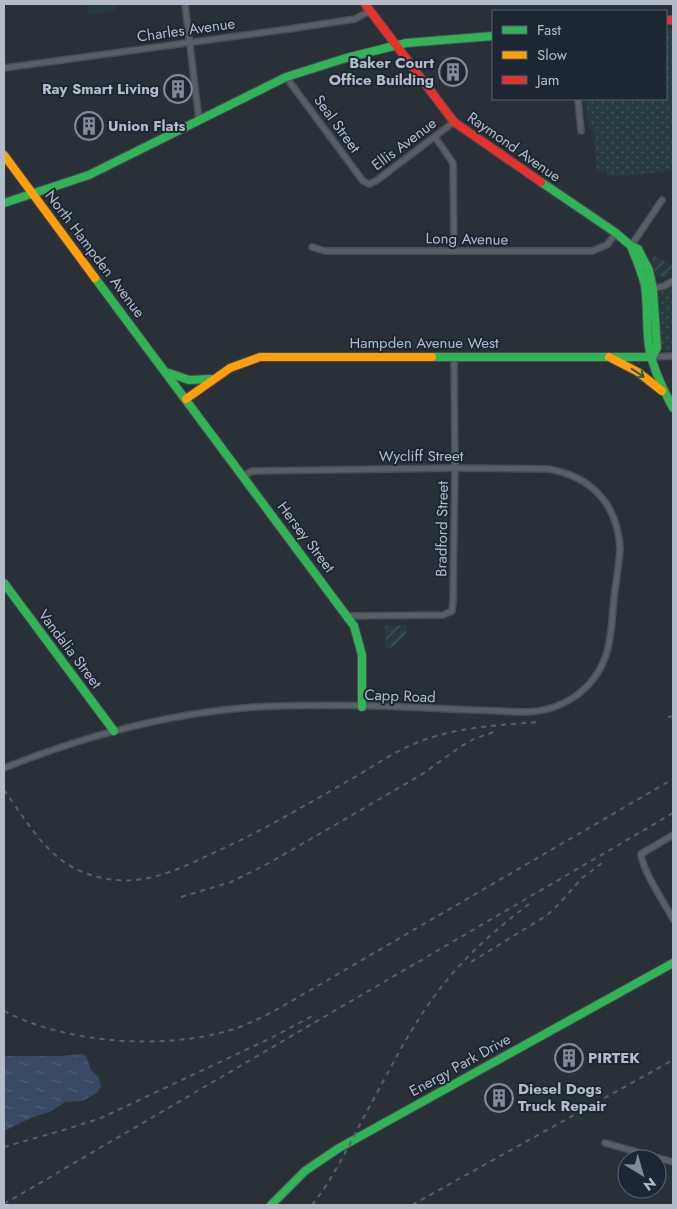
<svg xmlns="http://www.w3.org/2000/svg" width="677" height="1209" font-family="Jost,sans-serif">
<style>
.grass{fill:#273a3e}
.park{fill:url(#park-dots)}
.garden{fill:url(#garden-furrows)}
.water{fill:url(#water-ripples)}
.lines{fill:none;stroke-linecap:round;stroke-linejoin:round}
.street-casing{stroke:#484c53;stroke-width:8}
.fast-casing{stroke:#484c53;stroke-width:10}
.slow-casing{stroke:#484c53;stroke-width:10}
.jam-casing{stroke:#484c53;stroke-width:10}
.street{stroke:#5a5e66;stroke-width:5}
.fast{stroke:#30b455;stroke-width:8}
.slow{stroke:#ff9f0a;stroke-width:8}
.jam{stroke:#e5322d;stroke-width:8}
.rail{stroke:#595d64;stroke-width:2;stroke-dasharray:5 5;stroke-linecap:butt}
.oneway{stroke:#255f41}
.labels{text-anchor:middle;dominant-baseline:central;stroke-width:4;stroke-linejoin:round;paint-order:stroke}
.street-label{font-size:15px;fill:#b4bcc9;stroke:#1d2633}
.poi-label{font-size:15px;font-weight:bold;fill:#b4bcc9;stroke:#1d2633;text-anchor:start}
</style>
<defs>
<pattern id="park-dots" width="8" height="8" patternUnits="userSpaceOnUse" patternTransform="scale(1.25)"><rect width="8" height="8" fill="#273a3e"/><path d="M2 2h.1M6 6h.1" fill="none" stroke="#445559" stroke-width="1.8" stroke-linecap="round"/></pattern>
<pattern id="garden-furrows" width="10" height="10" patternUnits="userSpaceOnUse" patternTransform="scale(1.25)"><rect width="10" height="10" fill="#273a3e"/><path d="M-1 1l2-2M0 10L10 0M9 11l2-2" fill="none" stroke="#445559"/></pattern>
<pattern id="water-ripples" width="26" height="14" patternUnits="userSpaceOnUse" patternTransform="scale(1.25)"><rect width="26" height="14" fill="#384963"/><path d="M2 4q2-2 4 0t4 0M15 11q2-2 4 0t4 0" fill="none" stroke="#526178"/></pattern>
</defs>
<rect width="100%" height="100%" fill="#2a3038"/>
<polygon class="grass" points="87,4 114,4 115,11 89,15"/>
<g class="park">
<polygon points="673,28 673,171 607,177 606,171 597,172 593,130 589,130 586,99 666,99 666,29"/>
<polygon points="673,287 673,351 664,351 660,346 656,296 660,292"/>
</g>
<g class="garden">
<polygon points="653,255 673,266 672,272 664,277 656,276 652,259"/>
<polygon points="406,625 406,634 393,647 386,648 385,626"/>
</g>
<polygon class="water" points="82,1054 86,1056 91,1070 99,1078 101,1086 98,1092 83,1101 65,1102 52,1111 31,1118 4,1131 4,1056 60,1056"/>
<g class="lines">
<defs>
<g id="street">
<polyline points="185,4 199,120"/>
<polyline points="4,68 289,29 355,19 370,11"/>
<polyline points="286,77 363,181 369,184 376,181 454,122"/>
<polyline points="578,99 581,131"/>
<polyline points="435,137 453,163 454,251"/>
<polyline points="631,246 662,200"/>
<polyline points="312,247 325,251 592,251 607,245 616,233"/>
<polyline points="651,289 664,286 673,281"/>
<polyline points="652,357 673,356"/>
<polyline points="347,616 443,615 452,611 453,602 455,468 454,357"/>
<path d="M4,768c80,-32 164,-55 250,-61 89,-5 180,2 270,5 36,0 70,-21 82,-57 6,-18 6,-38 8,-57 2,-16 5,-33 6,-49 -2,-45 -29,-73 -72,-80l-93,-1 -203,3 -8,5"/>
<path d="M673,835l-32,19c2,18 23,48 32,65"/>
<polyline points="605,1143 673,1162"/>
</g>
<g id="fast">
<polyline points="541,182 616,233 631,246 638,249 649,270 653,289 657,348 652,357"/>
<polyline points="4,203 89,175 286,77 346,58 406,43 493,36"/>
<path d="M631,246c5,13 11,26 14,40 3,20 1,41 4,61 4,22 14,42 24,61"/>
<polyline points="95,278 354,626 362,655 362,707"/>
<polyline points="432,357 652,357"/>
<polyline points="169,373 189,380 210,379"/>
<polyline points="4,583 114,731"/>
<polyline points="271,1205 305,1171 339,1148 673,963"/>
</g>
<g id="slow">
<polyline points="4,155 95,278"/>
<polyline points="609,357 638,372 662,391"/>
<polyline points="186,399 230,368 260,357 432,357"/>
</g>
<g id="jam">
<polyline points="365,4 454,122 541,182"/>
<polyline points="666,20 673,20"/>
</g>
</defs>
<use href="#street" class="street-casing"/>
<use href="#fast" class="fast-casing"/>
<use href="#slow" class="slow-casing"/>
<use href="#jam" class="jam-casing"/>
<use href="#street" class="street"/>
<use href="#fast" class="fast"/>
<use href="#slow" class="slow"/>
<use href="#jam" class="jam"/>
<g class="rail">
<polyline points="668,717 673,716"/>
<path d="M4,790c20,27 39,62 70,78 19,10 42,14 62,12 27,-3 52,-15 75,-26 50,-22 96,-50 144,-77 19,-11 38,-25 59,-33 39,-17 85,-19 126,-22"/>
<polyline points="181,897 231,882 271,862 421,775 460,747 474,739 496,731"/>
<polyline points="471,962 546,916 559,904 582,878 606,860"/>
<path d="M4,1011c63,33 160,39 227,19 18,-6 36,-15 52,-24l390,-227"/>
<polyline points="4,1147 67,1129 101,1118 271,1038 316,1014"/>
<polyline points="4,1204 673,813"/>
<path d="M312,1205c24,-30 40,-67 59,-101 21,-39 41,-79 68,-114 25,-33 57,-61 90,-86"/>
<polyline points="412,1205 673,1060"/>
</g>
</g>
<defs><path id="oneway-shaft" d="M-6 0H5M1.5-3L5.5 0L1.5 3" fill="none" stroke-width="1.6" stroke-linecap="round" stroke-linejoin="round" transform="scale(1.25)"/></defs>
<use class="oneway" href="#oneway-shaft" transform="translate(638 373) rotate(33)"/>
<defs>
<symbol id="building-ring" viewBox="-11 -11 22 22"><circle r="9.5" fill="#1d2633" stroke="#848b96" stroke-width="1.5"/><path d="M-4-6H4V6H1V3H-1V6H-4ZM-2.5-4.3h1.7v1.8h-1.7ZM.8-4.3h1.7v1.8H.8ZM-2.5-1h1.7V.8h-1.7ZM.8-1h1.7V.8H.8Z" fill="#848b96"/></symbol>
</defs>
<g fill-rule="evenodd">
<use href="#building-ring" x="437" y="56" width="32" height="32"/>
<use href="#building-ring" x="162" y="73" width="32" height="32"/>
<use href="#building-ring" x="73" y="110" width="32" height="32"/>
<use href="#building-ring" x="553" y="1042" width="32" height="32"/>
<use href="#building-ring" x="483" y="1082" width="32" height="32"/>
</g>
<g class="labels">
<g class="street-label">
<text transform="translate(186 30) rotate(-8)">Charles Avenue</text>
<text transform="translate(337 124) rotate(54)">Seal Street</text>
<text transform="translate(404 144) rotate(-37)">Ellis Avenue</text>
<text transform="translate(514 147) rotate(35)">Raymond Avenue</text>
<text transform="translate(467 239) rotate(1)">Long Avenue</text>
<text transform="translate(95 254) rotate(53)">North Hampden Avenue</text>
<text x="424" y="343">Hampden Avenue West</text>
<text x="421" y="456">Wycliff Street</text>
<text transform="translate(442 529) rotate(-89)">Bradford Street</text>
<text transform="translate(306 537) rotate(53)">Hersey Street</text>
<text transform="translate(70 649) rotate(53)">Vandalia Street</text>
<text transform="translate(400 696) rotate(2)">Capp Road</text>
<text transform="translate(460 1065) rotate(-29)">Energy Park Drive</text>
</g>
<g class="poi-label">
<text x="434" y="63" text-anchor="end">Baker Court<tspan x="434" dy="17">Office Building</tspan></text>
<text x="159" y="89" text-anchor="end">Ray Smart Living</text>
<text x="108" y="126">Union Flats</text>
<text x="588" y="1058">PIRTEK</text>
<text x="518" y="1089">Diesel Dogs<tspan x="518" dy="17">Truck Repair</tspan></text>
</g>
</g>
<rect width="677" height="1209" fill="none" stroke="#b4bcc9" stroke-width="10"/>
<rect x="492" y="10" width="175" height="90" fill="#1d2633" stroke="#59626f"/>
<rect x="502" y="26" width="25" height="8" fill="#30b455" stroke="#59626f"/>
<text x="537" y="35" font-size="15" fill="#b4bcc9">Fast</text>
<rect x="502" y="51" width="25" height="8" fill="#ff9f0a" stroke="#59626f"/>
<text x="537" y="60" font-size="15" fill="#b4bcc9">Slow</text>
<rect x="502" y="76" width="25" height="8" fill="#e5322d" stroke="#59626f"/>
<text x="537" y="85" font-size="15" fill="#b4bcc9">Jam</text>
<g transform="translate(642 1174) rotate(143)"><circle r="24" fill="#1d2633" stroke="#59626f"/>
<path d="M0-4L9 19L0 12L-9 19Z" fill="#848b96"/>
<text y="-8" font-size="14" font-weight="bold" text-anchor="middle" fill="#b4bcc9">N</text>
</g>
</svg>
